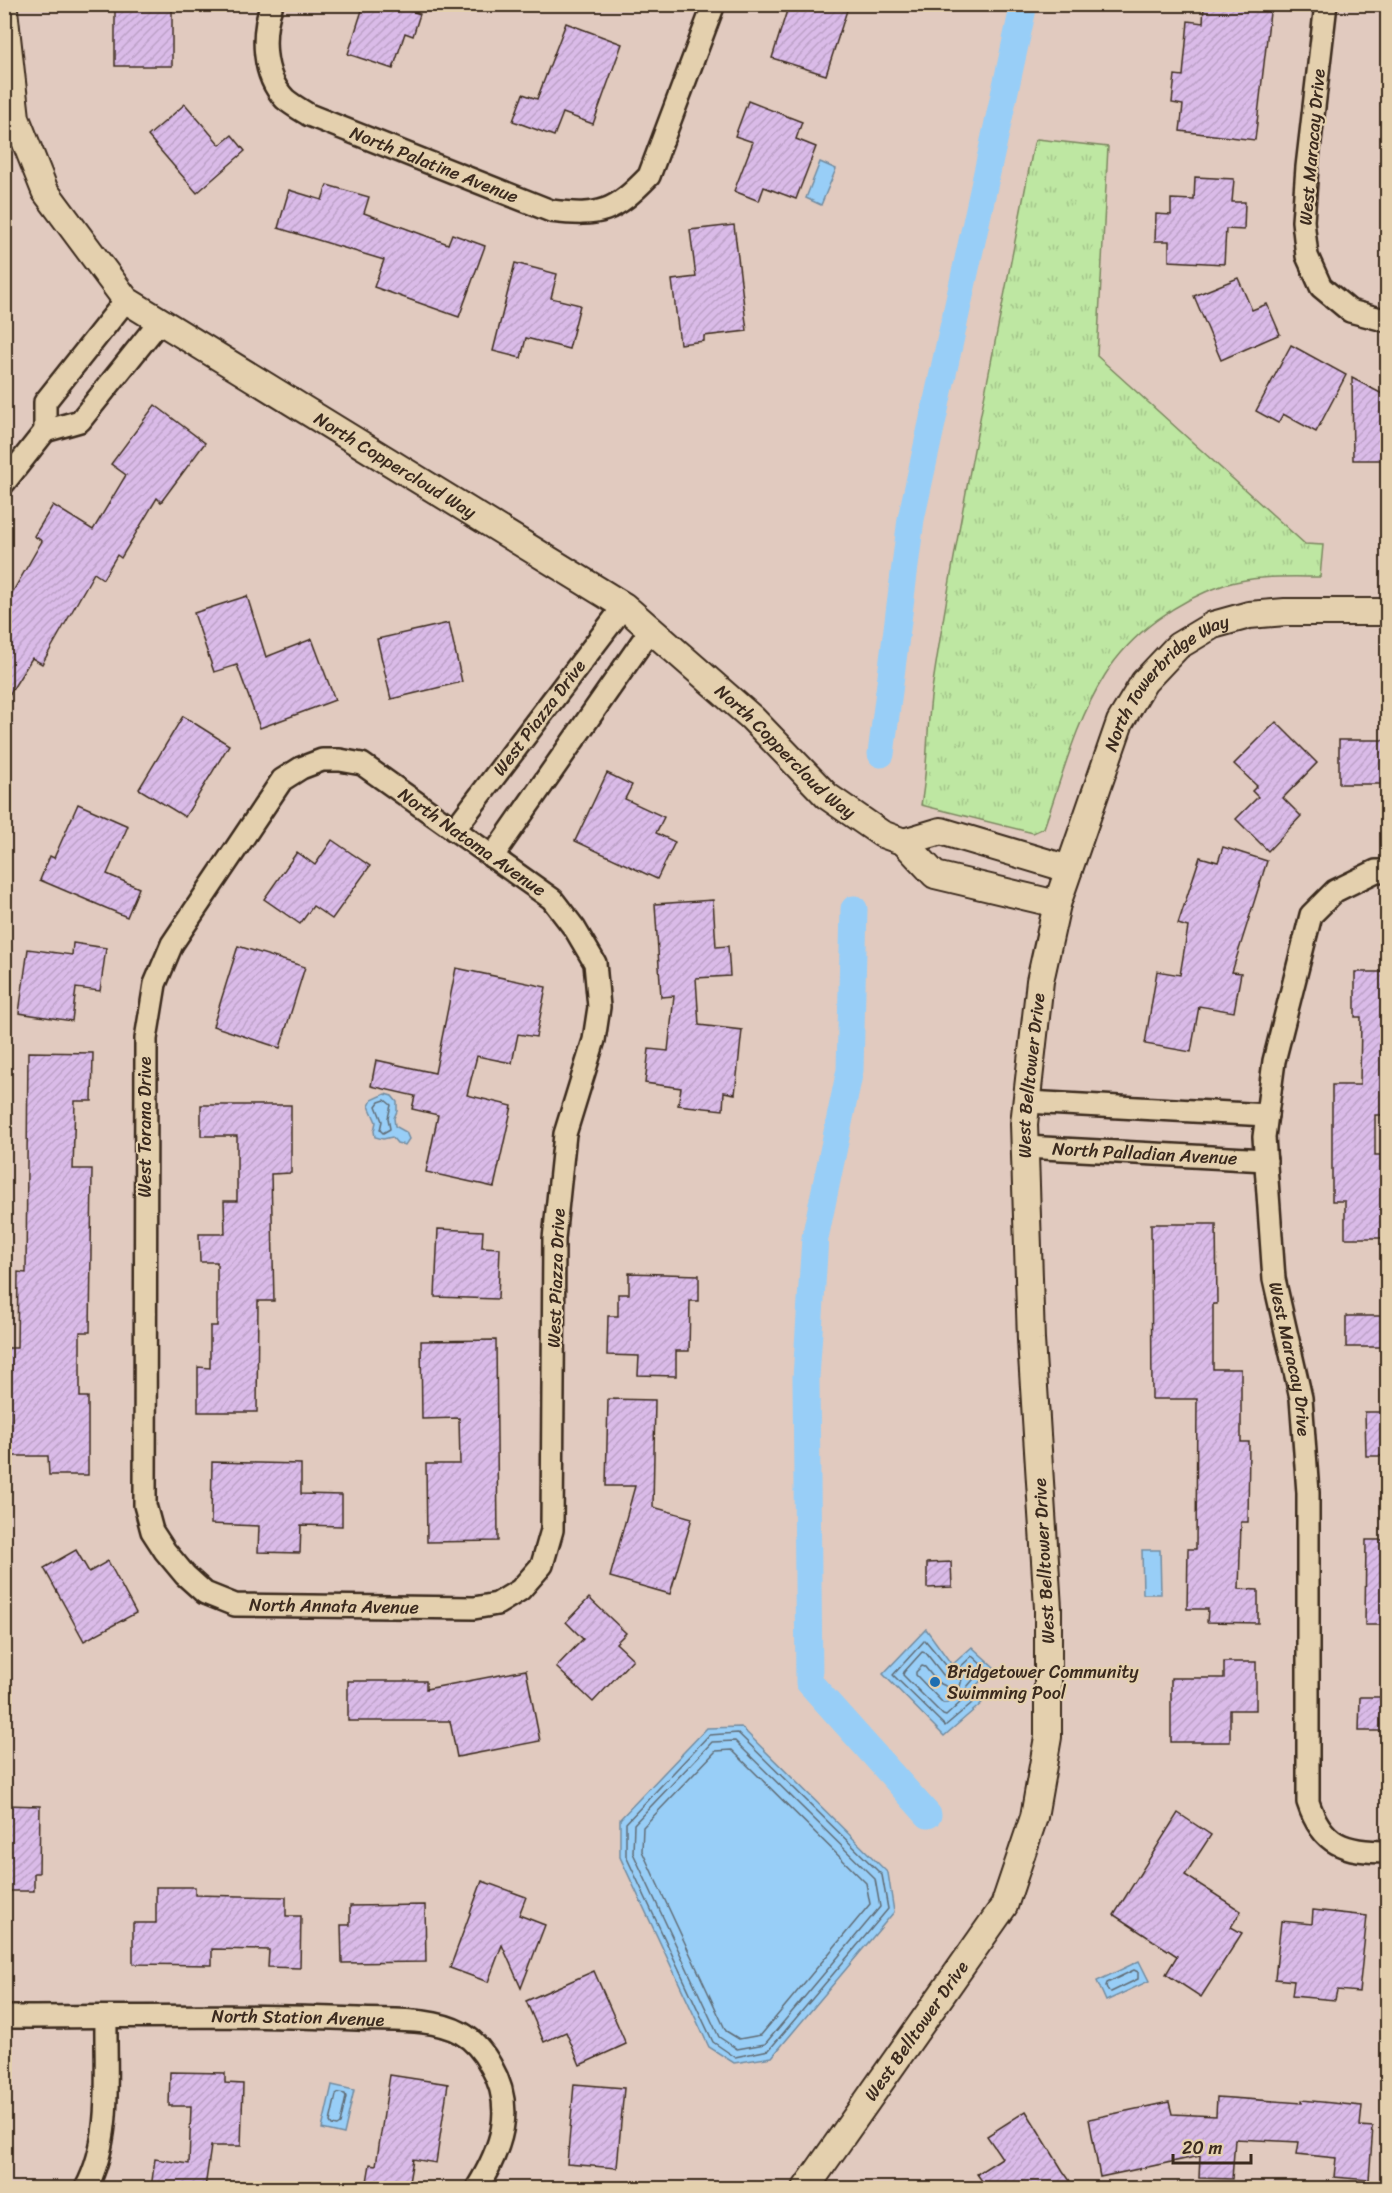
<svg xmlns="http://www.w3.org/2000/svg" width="1392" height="2193" font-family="Sriracha,sans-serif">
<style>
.park{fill:url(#park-tufts);stroke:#7c8860;stroke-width:1.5}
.water{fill:#98cef7;stroke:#738ca0;stroke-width:1.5}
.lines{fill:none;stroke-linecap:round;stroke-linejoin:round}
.shore{stroke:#606c75;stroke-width:1.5}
.canal{stroke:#98cef7;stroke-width:27}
.building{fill:url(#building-hatch);stroke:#3b2a1e;stroke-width:1.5}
.minor-casing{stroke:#3b2a1e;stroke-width:26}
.tertiary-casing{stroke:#3b2a1e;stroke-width:30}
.minor{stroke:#e4d0ae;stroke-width:21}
.tertiary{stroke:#e4d0ae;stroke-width:26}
.poi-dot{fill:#1f6fb2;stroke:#e4d0ae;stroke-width:2}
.labels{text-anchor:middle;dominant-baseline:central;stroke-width:4.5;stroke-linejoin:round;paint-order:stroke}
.street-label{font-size:18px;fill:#3b2a1e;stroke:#e4d0ae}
.poi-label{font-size:18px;fill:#3b2a1e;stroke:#e4d0ae;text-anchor:start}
</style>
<defs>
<pattern id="park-tufts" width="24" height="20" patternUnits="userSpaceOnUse" patternTransform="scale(1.5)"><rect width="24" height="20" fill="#bee7a2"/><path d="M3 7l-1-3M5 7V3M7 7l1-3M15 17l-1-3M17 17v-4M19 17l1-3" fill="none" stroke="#a4c68b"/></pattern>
<pattern id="building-hatch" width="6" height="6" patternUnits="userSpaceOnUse" patternTransform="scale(1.5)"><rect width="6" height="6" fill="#dabbe8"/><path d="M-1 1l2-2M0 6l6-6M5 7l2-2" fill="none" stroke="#bca1c7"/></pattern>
</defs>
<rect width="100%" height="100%" fill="#e1cabf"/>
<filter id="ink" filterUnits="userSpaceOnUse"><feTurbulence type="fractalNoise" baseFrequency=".0167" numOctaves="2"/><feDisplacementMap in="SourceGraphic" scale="12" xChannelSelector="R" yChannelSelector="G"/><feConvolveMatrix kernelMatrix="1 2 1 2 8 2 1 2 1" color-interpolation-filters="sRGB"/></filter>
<g filter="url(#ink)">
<path class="park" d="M1037,139l71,8 -11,209 208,188 18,1 -3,32c-31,0 -66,-2 -96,8 -46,15 -93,48 -119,90 -29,46 -43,102 -61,153l-11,5 -112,-28c8,-41 5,-82 12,-122 28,-181 67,-361 101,-540z"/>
<g class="water">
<polygon points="820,162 836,169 821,205 806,198"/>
<polygon points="385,1094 392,1096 397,1102 397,1111 394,1118 395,1126 406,1132 409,1139 405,1145 397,1143 392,1137 383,1139 375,1137 374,1131 376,1122 369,1106 372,1100"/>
<polygon points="1142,1550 1160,1550 1161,1594 1143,1594"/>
<polygon points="926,1629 952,1665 972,1647 994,1667 972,1690 982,1703 944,1736 883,1674"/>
<polygon points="741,1727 888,1873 894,1912 772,2057 734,2063 709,2047 620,1857 620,1819 707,1728"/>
<polygon points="1139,1961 1149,1981 1106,2001 1097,1981"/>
<polygon points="332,2085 354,2090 344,2134 322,2129"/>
</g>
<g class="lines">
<g class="shore">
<polygon points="385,1100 391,1105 388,1118 390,1129 383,1133 380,1130 382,1121 376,1106 379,1102"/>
<polygon points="925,1640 950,1670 957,1670 972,1656 984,1667 967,1687 967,1692 972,1703 945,1726 893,1675"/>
<polygon points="922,1652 926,1653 944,1676 962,1679 959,1690 962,1701 946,1716 943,1715 903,1675 904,1672"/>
<polygon points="922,1666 925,1667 937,1682 950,1688 951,1699 947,1703 943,1703 916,1675 916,1672"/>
<polygon points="738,1733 882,1875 888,1909 769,2050 735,2057 713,2042 626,1856 626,1823 709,1735"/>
<polygon points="735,1741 875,1879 880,1907 765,2044 737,2049 719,2037 633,1853 634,1824 712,1742"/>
<polygon points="732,1750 866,1883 870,1904 761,2035 739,2039 726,2031 642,1851 643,1827 716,1751"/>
<polygon points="1134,1970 1138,1972 1138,1979 1111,1992 1108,1991 1106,1986 1107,1983"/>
<polygon points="339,2093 345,2094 346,2097 340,2124 337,2126 332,2125 330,2122 336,2095"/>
</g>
<g class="canal">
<polyline points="881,754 911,519 1024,4"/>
<polyline points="854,909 850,1070 815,1238 806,1378 809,1682 928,1815"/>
</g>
</g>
<g class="building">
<rect x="115" y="4" width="57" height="62"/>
<polygon points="364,4 392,4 420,14 413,36 405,33 393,69 348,54"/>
<polygon points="789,4 849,4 826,75 772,58"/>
<polygon points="1204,4 1271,4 1255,140 1180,131 1183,105 1172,103 1175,75 1183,76 1188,21 1203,23"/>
<polygon points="566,23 622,44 593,124 563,113 554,136 513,121 523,94 537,99"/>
<polygon points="748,101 802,122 796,139 816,147 796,199 764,187 759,201 734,191 753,142 735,136"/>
<polygon points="185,104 220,145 232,135 245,151 197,193 148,136"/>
<polygon points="1195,177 1234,179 1232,202 1245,202 1244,230 1226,229 1224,264 1169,261 1169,241 1155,241 1156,214 1171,215 1171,199 1194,200"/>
<polygon points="327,185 369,197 364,213 448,244 452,234 485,246 459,317 374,287 384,260 278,228 289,190 322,200"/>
<polygon points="734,225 747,331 704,336 704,341 680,344 672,280 696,277 690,230"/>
<polygon points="515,263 557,274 551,298 580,305 569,349 526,338 521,358 493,351"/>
<polygon points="1238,278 1252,310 1267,304 1280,334 1221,360 1194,296"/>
<polygon points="1291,345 1346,375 1316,432 1283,414 1278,423 1256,411"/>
<polygon points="1352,378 1388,397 1388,460 1353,460"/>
<polygon points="155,405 205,443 161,502 157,498 121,558 117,555 103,579 94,573 42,664 32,658 4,703 4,607 42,541 34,536 53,505 93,530 126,475 111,464"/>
<polygon points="247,596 266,657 312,639 335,700 260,728 237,665 214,672 194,613"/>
<polygon points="449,623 462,682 391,699 377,639"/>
<polygon points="183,716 229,745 185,817 139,789"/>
<polygon points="1276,722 1317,763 1283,798 1301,816 1268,851 1236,819 1258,797 1252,791 1257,786 1234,764"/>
<rect x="1339" y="740" width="49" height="44"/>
<polygon points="607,773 632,785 625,799 664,817 656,833 675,842 657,879 575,841"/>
<polygon points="78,804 128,826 107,874 139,888 127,917 40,880 50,856 54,858"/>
<polygon points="332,840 370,866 332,919 313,906 300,924 264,899 297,852 315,865"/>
<polygon points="1223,847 1267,861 1232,972 1241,973 1234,1012 1199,1006 1191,1052 1145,1044 1157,971 1180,975 1188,927 1178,924 1200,857 1218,862"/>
<polygon points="713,900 716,947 728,946 730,976 696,978 699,1025 742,1030 735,1094 724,1092 723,1110 678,1105 681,1088 645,1083 649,1049 668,1051 674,996 661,997 655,904"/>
<polygon points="73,943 106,948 100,991 76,988 72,1021 19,1013 28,949 72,955"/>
<polygon points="238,946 305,967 280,1048 213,1026"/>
<polygon points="456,968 546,987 536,1037 518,1034 512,1063 477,1056 467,1095 512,1106 494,1187 426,1172 438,1115 412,1109 415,1096 371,1086 376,1060 435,1073"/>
<polygon points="1355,972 1388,972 1388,1115 1375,1115 1375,1155 1388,1155 1388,1238 1345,1238 1345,1201 1332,1201 1332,1085 1360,1085 1361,1017 1355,1017"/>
<polygon points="28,1052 93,1053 92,1101 75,1101 73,1169 92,1169 90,1332 80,1332 80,1397 88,1397 88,1475 49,1475 48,1456 10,1456 9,1372 4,1372 4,1348 17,1348 18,1272 26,1273"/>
<polygon points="201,1105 291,1105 291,1173 271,1174 274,1301 258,1301 257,1412 198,1412 198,1367 210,1368 210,1326 217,1326 217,1262 200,1262 199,1234 225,1234 224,1201 237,1201 237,1136 201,1136"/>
<polygon points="1151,1224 1216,1224 1217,1304 1213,1304 1213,1369 1241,1369 1241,1442 1249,1442 1248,1522 1241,1522 1239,1589 1258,1590 1258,1623 1207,1622 1208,1609 1187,1609 1188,1549 1196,1549 1197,1399 1152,1399"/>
<polygon points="438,1229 483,1231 482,1247 500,1248 498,1299 435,1297"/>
<polygon points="629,1273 699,1275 699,1301 690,1301 689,1351 676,1351 676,1376 638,1375 639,1356 607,1355 608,1316 618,1316 618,1294 629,1294"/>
<rect x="1346" y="1316" width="42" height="31"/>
<polygon points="496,1340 498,1541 427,1542 426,1464 460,1464 459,1418 422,1419 421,1341"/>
<polygon points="608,1399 655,1400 653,1507 692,1518 670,1594 610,1577 635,1486 606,1486"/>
<polygon points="1365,1412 1388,1412 1388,1456 1366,1456"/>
<polygon points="212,1462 301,1464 301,1494 342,1495 342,1526 301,1525 300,1553 258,1552 259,1526 211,1524"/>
<polygon points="1366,1540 1388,1540 1388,1625 1365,1625"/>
<polygon points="76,1550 89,1572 108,1561 136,1613 84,1641 44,1568"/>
<polygon points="951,1562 952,1587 927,1588 927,1563"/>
<polygon points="589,1598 626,1633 616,1643 633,1659 593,1702 556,1667 583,1639 566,1622"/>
<polygon points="1224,1662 1256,1662 1256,1710 1230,1710 1230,1742 1171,1742 1171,1678 1224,1678"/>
<polygon points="526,1670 540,1741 457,1757 450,1721 348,1721 348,1681 426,1681 426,1689"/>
<polygon points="1360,1697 1388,1697 1388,1731 1359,1731"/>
<polygon points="4,1805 40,1806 39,1873 34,1873 34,1891 4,1891"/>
<polygon points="1178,1813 1211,1835 1185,1875 1241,1911 1231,1927 1242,1933 1201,1997 1166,1974 1177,1956 1114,1915"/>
<polygon points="482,1881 526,1897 519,1915 545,1925 521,1988 502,1945 488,1982 450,1968"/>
<polygon points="156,1887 195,1887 195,1895 286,1897 286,1916 301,1916 300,1968 268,1967 269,1950 212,1949 212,1965 133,1964 133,1923 156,1923"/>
<polygon points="425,1905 426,1962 342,1963 341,1925 350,1925 350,1906"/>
<polygon points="1313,1910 1367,1916 1359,1992 1337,1990 1335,2000 1292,1996 1294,1981 1275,1979 1281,1921 1312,1924"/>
<polygon points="594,1971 626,2044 580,2065 566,2032 544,2042 526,2001"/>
<polygon points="170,2072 225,2073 225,2083 243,2084 241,2146 211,2146 205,2188 151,2188 155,2159 189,2164 191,2106 169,2106"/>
<polygon points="390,2075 448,2084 436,2163 413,2159 408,2188 366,2188 370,2164 376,2165"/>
<polygon points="574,2084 624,2088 617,2168 567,2164"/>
<polygon points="1217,2097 1302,2103 1302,2100 1362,2106 1360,2126 1373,2127 1369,2180 1334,2177 1336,2158 1297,2154 1299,2142 1235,2139 1232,2179 1199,2178 1200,2156 1100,2177 1089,2119 1169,2102 1172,2114 1216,2116"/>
<polygon points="1026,2111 1063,2171 1075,2188 987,2188 977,2174 1002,2158 987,2136"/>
</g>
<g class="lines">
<defs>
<g id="minor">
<path id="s1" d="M272,4c-11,30 -10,71 13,95 7,6 16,11 24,16l242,96c50,6 63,1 98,-35l65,-172"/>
<polyline points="1326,4 1307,167 1303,221 1307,256 1321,287 1350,311 1388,321"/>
<polyline points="126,300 45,402 45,431 80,421 160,321"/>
<polyline points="4,483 45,431"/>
<polygon points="322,760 340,760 362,764 552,899 575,929 595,963 599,1007 594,1040 565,1134 554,1239 552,1530 542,1565 520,1590 497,1604 474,1608 235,1605 205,1593 185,1575 165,1551 152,1531 145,1505 146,1039 155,984 172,944 282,780 301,768"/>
<path id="s2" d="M454,830l170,-224"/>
<polyline points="492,857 651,629"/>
<path id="s3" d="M1388,871h-12l-41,20 -24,24 -37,146 -10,76 10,142 27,119 7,95v309c14,43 36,50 80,50"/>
<polyline points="1027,1102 1267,1115"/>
<path id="s4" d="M1025,1147l241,13"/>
<path id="s5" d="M4,2017c118,0 237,-3 354,2 33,2 73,-2 103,14 13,7 23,20 30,33 25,43 10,83 -14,122"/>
<path d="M86,2188c27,-51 19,-114 20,-171"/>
</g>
<g id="tertiary">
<path id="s6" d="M4,10l12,108 29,73 81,109 498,306 128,112 75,78 55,38 22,8 31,33 122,29"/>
<polyline points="904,842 941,831 1069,869"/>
<path id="s7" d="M806,2188l198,-282 30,-89 14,-80v-129l-17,-268 -7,-216 16,-143 17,-77 63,-182 24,-40 34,-36 35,-21 36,-10 36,-3h103"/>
</g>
</defs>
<use href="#minor" class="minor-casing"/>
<use href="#tertiary" class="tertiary-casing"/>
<use href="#minor" class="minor"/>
<use href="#tertiary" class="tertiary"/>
</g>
</g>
<circle class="poi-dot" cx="935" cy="1682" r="6"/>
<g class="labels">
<g class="street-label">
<text transform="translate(1312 147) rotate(-85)">West Maracay Drive</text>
<text stroke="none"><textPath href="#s1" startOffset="264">North Palatine Avenue</textPath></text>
<text stroke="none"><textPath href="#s6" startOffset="639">North Coppercloud Way</textPath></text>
<text stroke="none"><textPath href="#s7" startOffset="1610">North Towerbridge Way</textPath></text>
<text stroke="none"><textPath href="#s2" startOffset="141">West Piazza Drive</textPath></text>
<text stroke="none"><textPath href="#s6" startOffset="1125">North Coppercloud Way</textPath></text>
<text transform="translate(472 842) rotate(35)">North Natoma Avenue</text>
<text stroke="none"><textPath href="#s7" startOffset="1182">West Belltower Drive</textPath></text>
<text transform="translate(145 1127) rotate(-90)">West Torana Drive</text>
<text stroke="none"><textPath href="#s4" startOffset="120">North Palladian Avenue</textPath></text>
<text transform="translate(556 1278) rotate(-88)">West Piazza Drive</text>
<text stroke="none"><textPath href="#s3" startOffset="543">West Maracay Drive</textPath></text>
<text transform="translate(1044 1561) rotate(-93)">West Belltower Drive</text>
<text transform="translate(334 1606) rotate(1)">North Annata Avenue</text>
<text stroke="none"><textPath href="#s5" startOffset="294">North Station Avenue</textPath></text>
<text stroke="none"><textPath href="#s7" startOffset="192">West Belltower Drive</textPath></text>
</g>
<g class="poi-label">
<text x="947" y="1672">Bridgetower Community<tspan x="947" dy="21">Swimming Pool</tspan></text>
</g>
</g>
<rect width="1392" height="2193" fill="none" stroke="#e4d0ae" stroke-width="24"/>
<rect x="12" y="12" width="1368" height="2169" fill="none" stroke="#3b2a1e" stroke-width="2" filter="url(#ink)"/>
<path d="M1173 2154v9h78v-9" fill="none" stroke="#3b2a1e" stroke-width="3"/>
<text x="1182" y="2154" font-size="18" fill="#3b2a1e" stroke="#e4d0ae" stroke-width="4.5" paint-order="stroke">20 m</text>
</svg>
